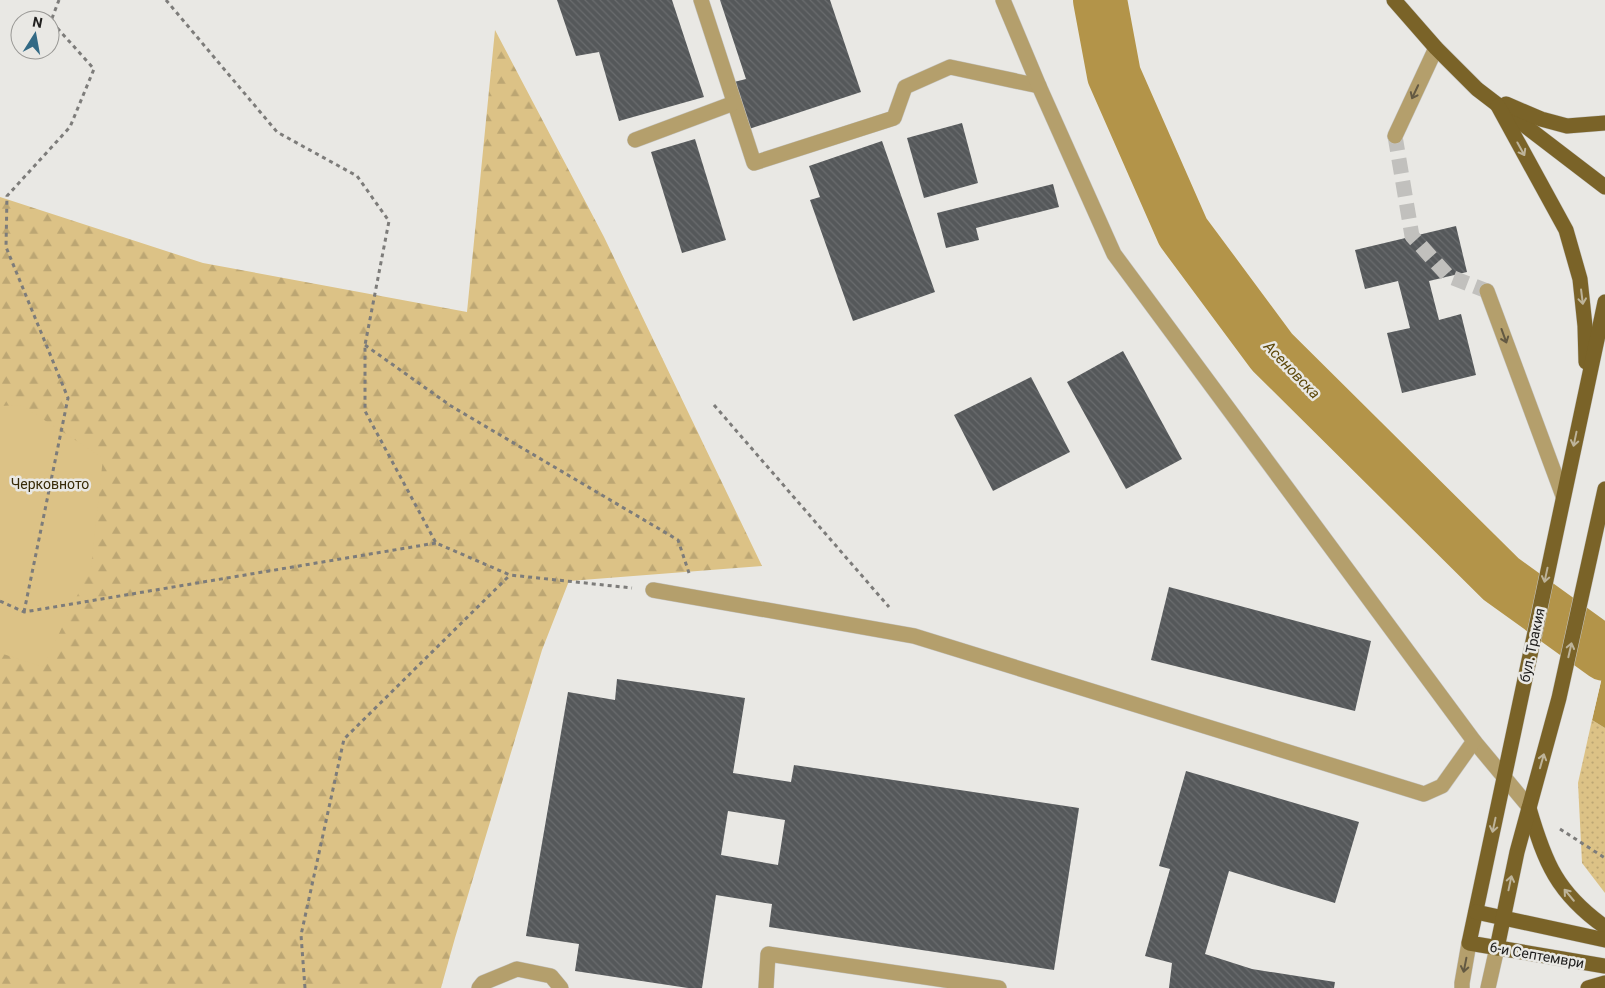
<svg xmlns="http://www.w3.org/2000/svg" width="1605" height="988" font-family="Roboto,sans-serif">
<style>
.grass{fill:url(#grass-dots)}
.forest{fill:url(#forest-firs)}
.park{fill:#dcc286}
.water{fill:#b39449}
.pier{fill:#e9e8e4}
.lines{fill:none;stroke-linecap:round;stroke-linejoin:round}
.river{stroke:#b39449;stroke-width:54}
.building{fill:url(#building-back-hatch);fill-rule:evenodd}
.minor-tunnel{stroke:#c1c0bd;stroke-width:15;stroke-dasharray:15 8;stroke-linecap:butt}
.minor-casing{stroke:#c5c4c1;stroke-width:16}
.major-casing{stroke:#c5c4c1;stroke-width:16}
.path{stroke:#7d7c7a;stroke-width:3;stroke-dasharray:4 4;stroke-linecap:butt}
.minor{stroke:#b49f6c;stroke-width:15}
.major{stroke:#7a6328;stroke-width:15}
.oneway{stroke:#635942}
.oneway2{stroke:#bdb399}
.labels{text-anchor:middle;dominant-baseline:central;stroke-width:5;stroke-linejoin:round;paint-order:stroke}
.park-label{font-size:14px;fill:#372a07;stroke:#e9e8e4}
.street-label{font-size:14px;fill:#21201f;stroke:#e9e8e4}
.water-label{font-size:15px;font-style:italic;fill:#5d480a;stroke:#e9e8e4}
</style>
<defs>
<pattern id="grass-dots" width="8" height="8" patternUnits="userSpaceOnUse" patternTransform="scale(1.25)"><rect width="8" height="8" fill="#dcc286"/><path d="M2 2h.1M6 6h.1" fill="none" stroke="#bca673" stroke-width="1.8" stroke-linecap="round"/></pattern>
<pattern id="forest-firs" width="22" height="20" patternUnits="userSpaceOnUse" patternTransform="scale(1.25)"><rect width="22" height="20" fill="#dcc286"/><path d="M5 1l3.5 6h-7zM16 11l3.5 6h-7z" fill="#bca673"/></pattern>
<pattern id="building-back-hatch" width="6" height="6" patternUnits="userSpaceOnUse" patternTransform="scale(1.25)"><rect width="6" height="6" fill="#55585a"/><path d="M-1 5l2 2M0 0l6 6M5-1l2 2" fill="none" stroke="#6a6c6e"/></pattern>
</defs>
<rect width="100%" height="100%" fill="#e9e8e4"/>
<polygon class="grass" points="1592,720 1605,728 1605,893 1582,863 1578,783"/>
<polygon class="forest" points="495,30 604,237 762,566 569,581 542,650 455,938 441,988 0,988 0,197 203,263 467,312"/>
<polygon class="park" points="21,405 103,458 91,567 43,667 0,653 0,406"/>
<polygon class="water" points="1605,664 1605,728 1592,720"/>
<polygon class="pier" points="1605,662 1605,664 1592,720 1590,718 1603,664"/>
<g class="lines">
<polyline class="river" points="1100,0 1114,75 1183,232 1272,352 1501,579 1605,654"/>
</g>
<g class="building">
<polygon points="557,0 672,0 704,97 619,121 599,52 576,56"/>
<polygon points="720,0 830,0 861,92 749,129 734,82 746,79"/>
<polygon points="962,123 978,183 924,198 907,138"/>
<polygon points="695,139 726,240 682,253 651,152"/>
<polygon points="882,141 935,292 853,321 810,200 820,197 809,166"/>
<polygon points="1053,184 1059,207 976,228 979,240 946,248 937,213"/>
<polygon points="1456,226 1467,272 1429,281 1439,320 1461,314 1476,375 1402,393 1387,333 1410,328 1398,281 1365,289 1355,250"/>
<polygon points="1123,351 1182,459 1126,489 1067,382"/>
<polygon points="1031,377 1070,452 993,491 954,415"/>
<polygon points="1169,587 1371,641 1355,711 1151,660"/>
<path d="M617,679l128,19 -12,75 58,9 3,-17 285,43 -25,162 -285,-43 3,-23 -56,-9 -14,93h-14l-113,-17 4,-27 -53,-8 42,-244 47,8zM728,811l57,9 -7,45 -57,-10z"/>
<polygon points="1186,771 1359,822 1335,903 1229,871 1205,954 1252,969 1335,982 1334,988 1169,988 1172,963 1145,956 1170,869 1159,866"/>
</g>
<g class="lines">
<polyline class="minor-tunnel" points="1395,136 1412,236 1448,276 1487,291"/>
<defs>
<g id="minor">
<polyline points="701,0 754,163 894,118 905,87 950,67 1039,86"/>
<polyline points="1003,0 1039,86 1114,254 1474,741 1529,807"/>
<polyline points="1395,136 1436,48"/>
<polyline points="635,140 734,103"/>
<polyline points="1487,291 1563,496"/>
<polyline points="653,590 914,636 1424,794 1442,786 1474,741"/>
<polyline points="479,988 483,983 517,969 551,976 561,988"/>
<polyline points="766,988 768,954 999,988"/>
<polyline points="1462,988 1462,983 1469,943"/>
<polyline points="1488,988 1497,948"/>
</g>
<g id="major">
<polyline points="1394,0 1436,48 1477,89 1605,187"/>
<polyline points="1506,104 1541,119 1567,126 1605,123"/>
<polyline points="1498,106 1566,230 1580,279 1585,326 1586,362"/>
<polyline points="1605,302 1469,943 1605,966"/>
<path d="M1529,808c16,55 28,85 76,119"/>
<polyline points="1476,912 1605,940"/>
<polyline points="1497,948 1517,852 1559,698 1605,489"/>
<polyline points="1588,988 1605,983"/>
</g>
</defs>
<use href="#minor" class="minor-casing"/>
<use href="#major" class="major-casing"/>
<g class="path">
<polyline points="166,0 277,132 357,176 389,221 365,345 365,411 436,543 510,575 632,588"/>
<polyline points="365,345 451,406 678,540 689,573"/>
<polyline points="714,405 889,607"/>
<polyline points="0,601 24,612 436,543"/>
<polyline points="24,612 68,398 6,247 7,196 70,127 94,69 51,21 59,0"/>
<polyline points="1560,829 1605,858"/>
<polyline points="305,988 301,935 344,739 510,575"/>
</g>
<use href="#minor" class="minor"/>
<use href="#major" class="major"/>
</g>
<defs><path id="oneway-shaft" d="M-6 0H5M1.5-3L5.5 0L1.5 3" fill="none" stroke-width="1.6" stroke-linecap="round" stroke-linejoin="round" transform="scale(1.25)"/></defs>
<g class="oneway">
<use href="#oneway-shaft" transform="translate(1415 92) rotate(115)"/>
<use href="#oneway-shaft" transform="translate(1504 336) rotate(70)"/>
<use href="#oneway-shaft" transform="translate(1465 965) rotate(101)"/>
</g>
<g class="oneway2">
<use href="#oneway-shaft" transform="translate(1521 149) rotate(61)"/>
<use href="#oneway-shaft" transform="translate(1582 297) rotate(83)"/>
<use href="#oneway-shaft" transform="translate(1575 439) rotate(102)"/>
<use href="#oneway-shaft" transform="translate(1546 575) rotate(102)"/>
<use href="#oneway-shaft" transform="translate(1570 650) rotate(-77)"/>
<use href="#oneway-shaft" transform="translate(1542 761) rotate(-74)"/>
<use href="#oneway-shaft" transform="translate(1494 825) rotate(102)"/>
<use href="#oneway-shaft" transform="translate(1510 883) rotate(-78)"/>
<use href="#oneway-shaft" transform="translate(1569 895) rotate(-130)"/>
</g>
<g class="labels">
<g class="park-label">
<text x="50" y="484">Черковното</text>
</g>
<g class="street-label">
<text transform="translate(1532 645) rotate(-78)">бул. Тракия</text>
<text transform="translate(1537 955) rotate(10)">6-и Септември</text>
</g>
<g class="water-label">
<text transform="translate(1292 370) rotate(46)">Асеновска</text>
</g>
</g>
<g transform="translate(35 35) rotate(11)"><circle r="24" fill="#e9e8e4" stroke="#999895"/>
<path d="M0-4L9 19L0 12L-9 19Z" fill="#336a85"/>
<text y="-8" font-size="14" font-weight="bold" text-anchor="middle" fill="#21201f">N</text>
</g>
</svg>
